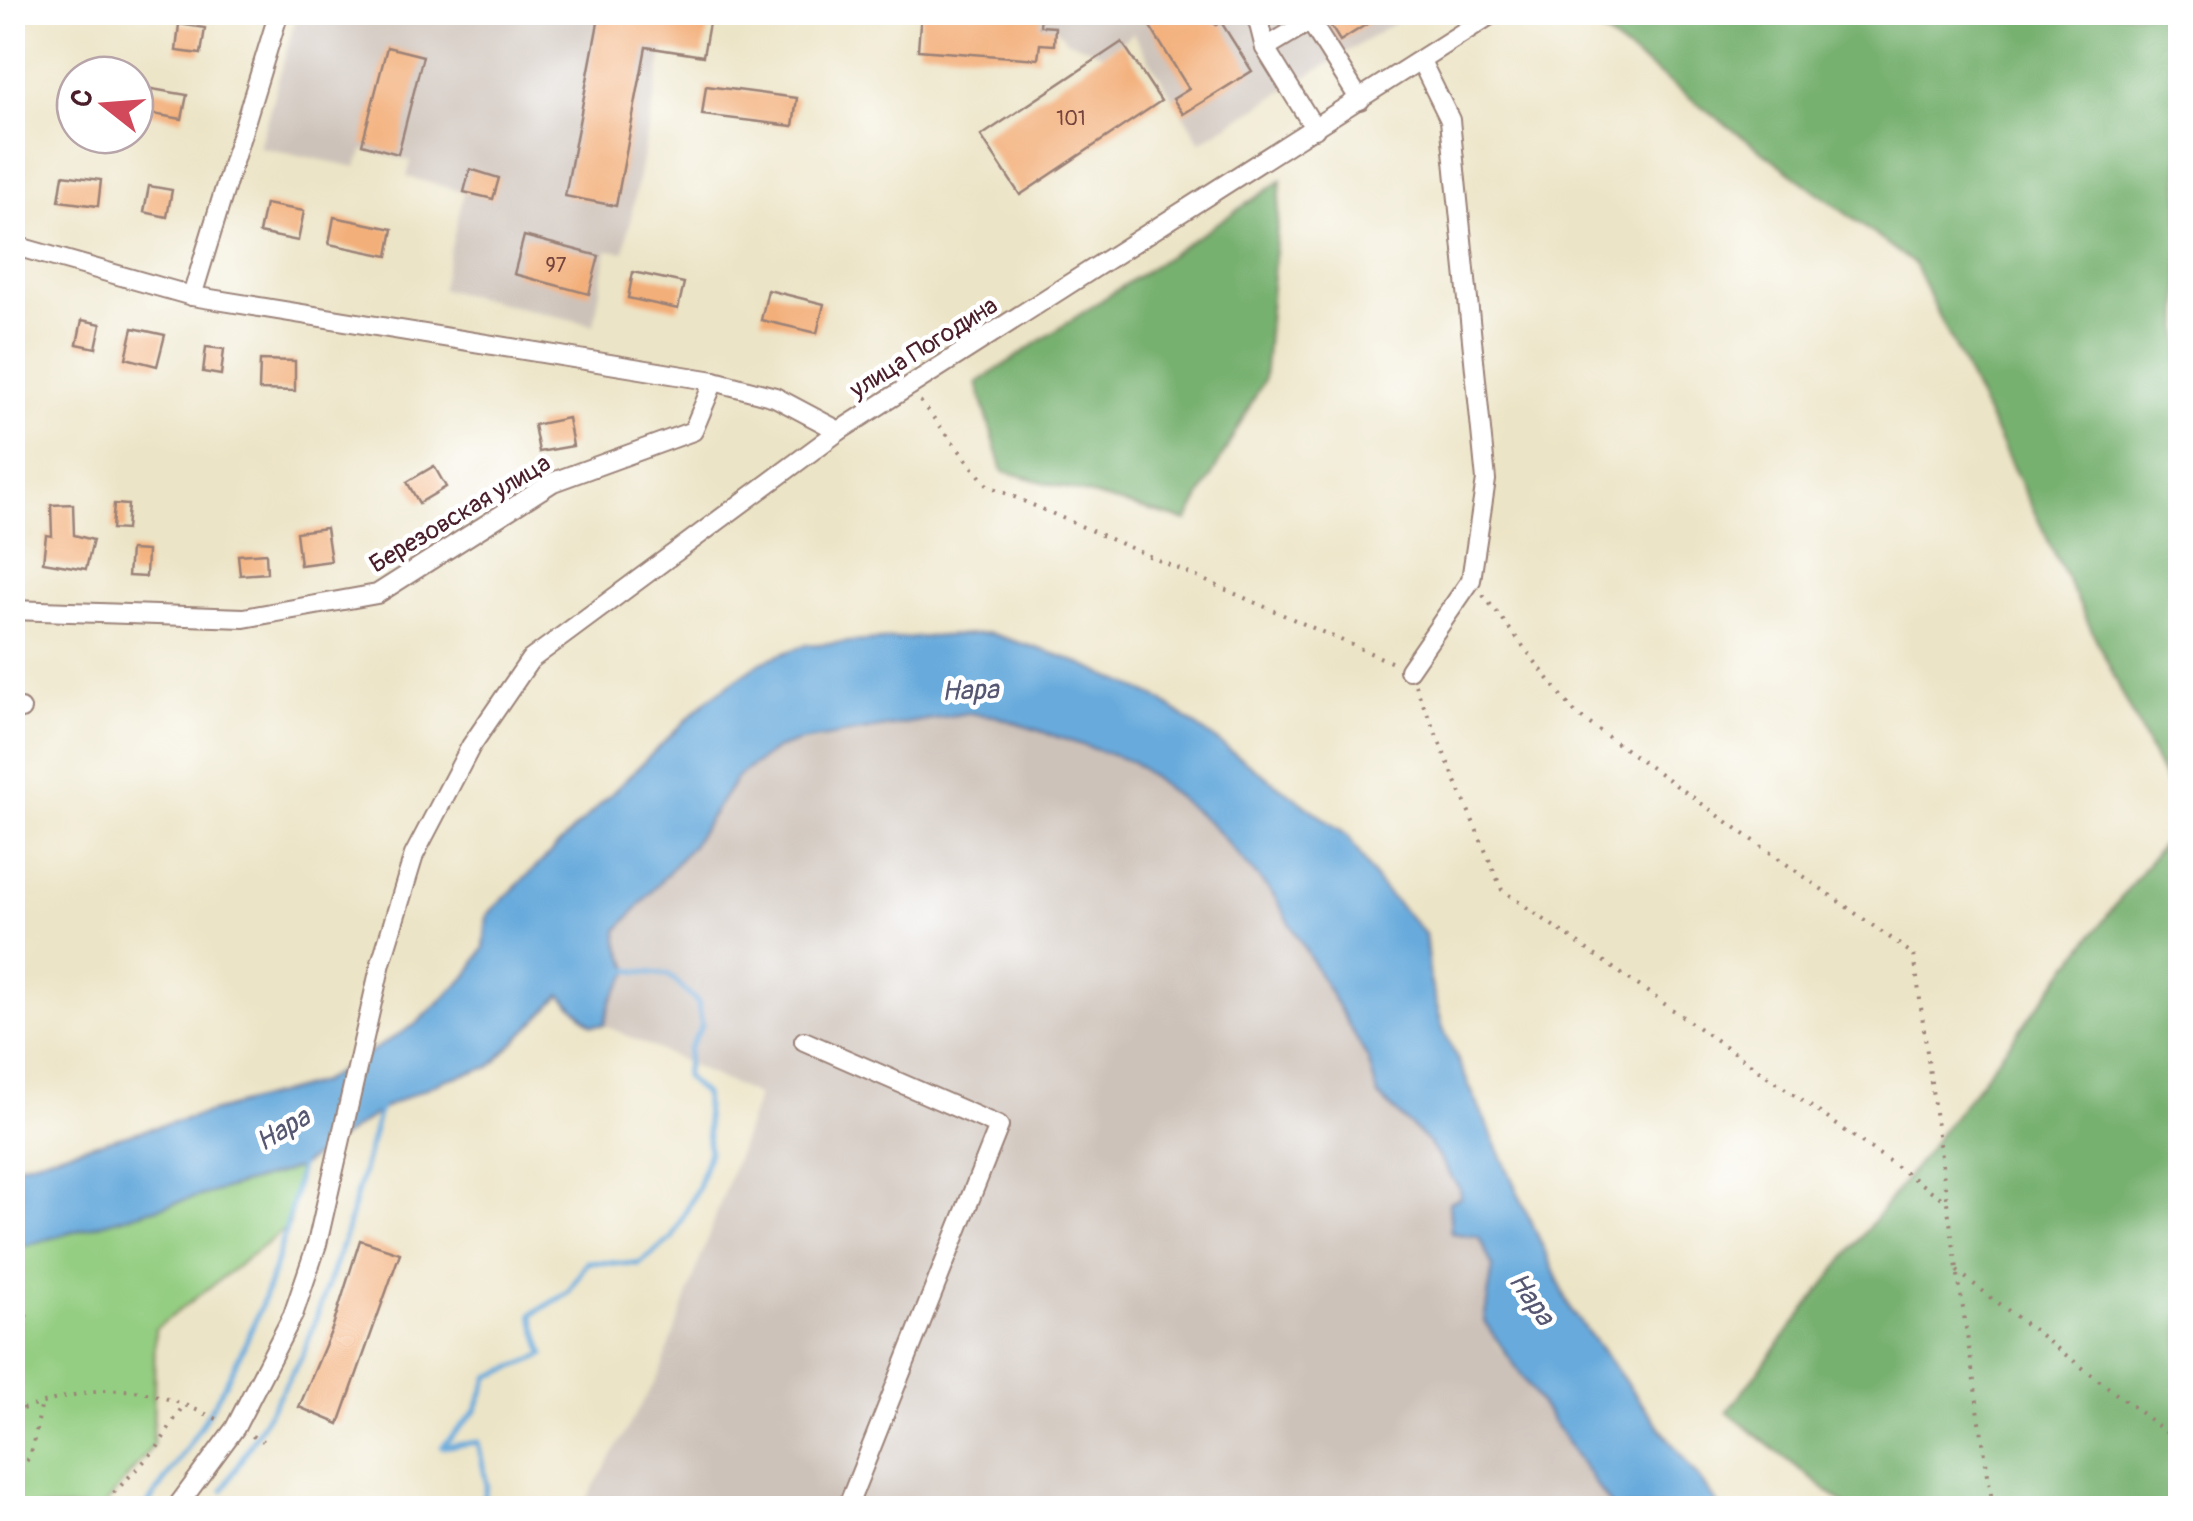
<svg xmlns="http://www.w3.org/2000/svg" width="2193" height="1521" font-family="Pangolin,sans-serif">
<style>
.industrial{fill:#cdc2b9}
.green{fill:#94ce82;stroke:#6f7656;stroke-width:2.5}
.forest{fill:#77b170;stroke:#60684e;stroke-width:2.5}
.water{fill:#67aadc;stroke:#586484;stroke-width:2.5}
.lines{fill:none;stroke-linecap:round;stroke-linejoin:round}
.stream{stroke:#67aadc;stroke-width:5}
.building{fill:#f3af79}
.minor-casing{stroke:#9b8278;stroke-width:22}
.path{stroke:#9b8278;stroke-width:4;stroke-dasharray:2.5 8;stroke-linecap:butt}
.minor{stroke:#fff;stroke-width:18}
.labels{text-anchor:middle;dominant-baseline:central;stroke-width:9;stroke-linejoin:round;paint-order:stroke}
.number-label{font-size:20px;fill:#74433e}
.street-label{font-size:25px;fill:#4a1f2b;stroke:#fff}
.water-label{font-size:28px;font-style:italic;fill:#565772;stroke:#fff}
</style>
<rect width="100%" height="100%" fill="#fff"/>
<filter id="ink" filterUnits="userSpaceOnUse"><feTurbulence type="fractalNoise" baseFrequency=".01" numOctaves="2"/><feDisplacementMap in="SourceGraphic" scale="20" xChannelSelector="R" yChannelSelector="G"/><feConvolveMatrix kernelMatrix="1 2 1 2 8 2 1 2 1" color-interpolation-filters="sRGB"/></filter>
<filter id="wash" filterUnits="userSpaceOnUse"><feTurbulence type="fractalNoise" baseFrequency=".0048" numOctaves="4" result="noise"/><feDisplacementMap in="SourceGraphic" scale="40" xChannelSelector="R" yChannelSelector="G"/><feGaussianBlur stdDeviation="2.25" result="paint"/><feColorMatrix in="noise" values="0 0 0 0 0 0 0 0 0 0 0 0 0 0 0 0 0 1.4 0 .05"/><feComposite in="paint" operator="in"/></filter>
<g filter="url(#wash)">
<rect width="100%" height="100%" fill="#ece4c6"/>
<g class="industrial">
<polygon points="1041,12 1411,13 1200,142 1133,33 1103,54 1067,40 1055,27 1040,26"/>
<polygon points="297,13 671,13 624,252 607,250 594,325 441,289 464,192 407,177 411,161 364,150 356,167 259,147"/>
<polygon points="967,713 995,716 1133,762 1211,824 1252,867 1275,896 1368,1059 1378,1095 1429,1143 1459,1188 1451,1232 1479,1237 1493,1267 1484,1310 1496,1344 1545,1406 1612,1508 581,1508 660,1373 758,1096 604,1025 611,1001 624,982 627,961 618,942 618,930 692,845 738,776 776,749"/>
</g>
<polygon class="green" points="298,1168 289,1226 155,1329 153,1445 103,1508 13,1508 13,1249"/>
<g class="forest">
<polygon points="1576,13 2180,13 2180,812 1914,264"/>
<polygon points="1281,181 1264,380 1187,521 1003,471 977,383"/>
<polygon points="2180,821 2180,1508 1849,1508 1727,1412"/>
</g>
<polygon class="water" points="989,633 1064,657 1155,696 1348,836 1379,884 1425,934 1430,980 1443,1028 1572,1311 1721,1508 1612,1508 1484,1321 1493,1267 1479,1237 1451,1233 1449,1202 1460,1198 1459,1188 1429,1143 1378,1095 1368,1059 1275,897 1211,824 1133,762 995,716 967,713 798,742 776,749 738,776 692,845 618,930 618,942 630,971 611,1001 604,1025 592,1025 561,995 490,1067 444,1080 385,1107 298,1168 13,1249 13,1166 321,1082 416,1024 467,976 484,948 487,915 706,701 761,662 805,645"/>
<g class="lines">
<g class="stream">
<polyline points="223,1490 303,1355 347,1230 380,1107"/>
<path d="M145,1508c81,-110 131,-207 155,-343"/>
<polyline points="480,1508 487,1485 478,1442 442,1447 476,1411 489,1377 544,1355 532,1314 568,1293 587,1262 639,1264 672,1238 698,1187 709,1151 704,1094 685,1077 689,1049 702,1025 698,1003 669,975 627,970"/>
</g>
</g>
<g id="blocks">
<g class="building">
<polygon points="600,12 711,12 703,56 646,47 616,206 565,196"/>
<polygon points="921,12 1041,12 1040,26 1055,27 1054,45 1040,44 1038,59 918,50"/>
<polygon points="1141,12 1208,12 1216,25 1221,22 1252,71 1183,114 1173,99 1189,89"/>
<polygon points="1322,12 1386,12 1340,41"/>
<polygon points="179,24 205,28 201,54 176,51"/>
<polygon points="1122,42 1161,101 1020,195 981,136"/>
<polygon points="387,47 423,56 398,154 362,144"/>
<polygon points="706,86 797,98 793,126 702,115"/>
<polygon points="152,89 187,95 182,119 147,113"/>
<polygon points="470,169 499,178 493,199 464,192"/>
<polygon points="63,175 101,180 98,206 59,201"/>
<polygon points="149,186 172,190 167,217 144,212"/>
<polygon points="265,204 304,211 298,241 259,233"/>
<polygon points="334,217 393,229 388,256 329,244"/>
<polygon points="524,236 599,256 589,294 514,274"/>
<polygon points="633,272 684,283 678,309 628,298"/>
<polygon points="768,290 824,304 817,333 761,320"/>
<polygon points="82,320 101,324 96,348 77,344"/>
<polygon points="133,328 165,335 157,366 126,358"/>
<polygon points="206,347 224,349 221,375 203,372"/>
<polygon points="260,360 295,361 295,391 259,390"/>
<polygon points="568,418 573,446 539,452 534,425"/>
<polygon points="434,466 446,487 419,503 407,482"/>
<polygon points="73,504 74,535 93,540 86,569 43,562 46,535 52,536 51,505"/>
<polygon points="114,504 128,505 126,530 112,529"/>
<polygon points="326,528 331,561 300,565 296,532"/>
<polygon points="130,550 147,551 146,577 128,576"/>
<polygon points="266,553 267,573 240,575 238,555"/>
<polygon points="360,1240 400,1253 339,1424 299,1407 332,1329"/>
</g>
</g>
</g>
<g filter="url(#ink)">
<use href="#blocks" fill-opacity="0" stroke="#9b8278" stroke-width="2.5"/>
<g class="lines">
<defs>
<g id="minor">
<polyline points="1256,12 1265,48 1315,129"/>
<polyline points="1265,48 1310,21 1360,100"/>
<polyline points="12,245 192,296 714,381 775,397 839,431 1495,12"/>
<polyline points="192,296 279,12"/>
<polyline points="12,610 244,618 377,594 553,482 693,431 714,381"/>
<polyline points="1409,670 1471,580 1486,480 1450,120 1421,61"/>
<polyline points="12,709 21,709"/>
<polyline points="804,1041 999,1126 847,1508"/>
<polyline points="176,1508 235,1428 293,1315 317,1244 381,963 414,855 471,746 530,660 839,431"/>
</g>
</defs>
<use href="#minor" class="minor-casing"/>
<g class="path">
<polyline points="920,401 987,485 1393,663"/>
<polyline points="1483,595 1576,714 1914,955 1947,1202"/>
<polyline points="1415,685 1502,890 1947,1202 1993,1508"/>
<polyline points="1957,1271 2180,1443"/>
<polyline points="12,1343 28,1322 25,1311"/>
<path d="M12,1412c94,-28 117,-34 207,8"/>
<polyline points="252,1436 263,1441"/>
<polyline points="12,1476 30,1457 42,1403"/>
<polyline points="99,1508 157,1448 184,1404"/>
</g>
<use href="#minor" class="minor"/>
</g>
</g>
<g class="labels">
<g class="number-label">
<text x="1071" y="118">101</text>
<text x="556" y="265">97</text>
</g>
<g class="street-label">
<text transform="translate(924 348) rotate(-32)">улица Погодина</text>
<text transform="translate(460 514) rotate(-31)">Березовская улица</text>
</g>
<g class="water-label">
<text transform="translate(970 691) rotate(-2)">Нара</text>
<text transform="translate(283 1130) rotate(-31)">Нара</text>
<text transform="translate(1531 1299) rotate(55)">Нара</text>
</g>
</g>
<rect width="2193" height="1521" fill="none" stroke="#fff" stroke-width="50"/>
<g transform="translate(105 105) rotate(287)"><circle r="48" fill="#ffffff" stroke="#b7a5aa" stroke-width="2.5"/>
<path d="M0-8L18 38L0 25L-18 38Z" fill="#d1495b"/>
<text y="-15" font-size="28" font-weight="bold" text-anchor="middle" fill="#4a1f2b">С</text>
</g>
</svg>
